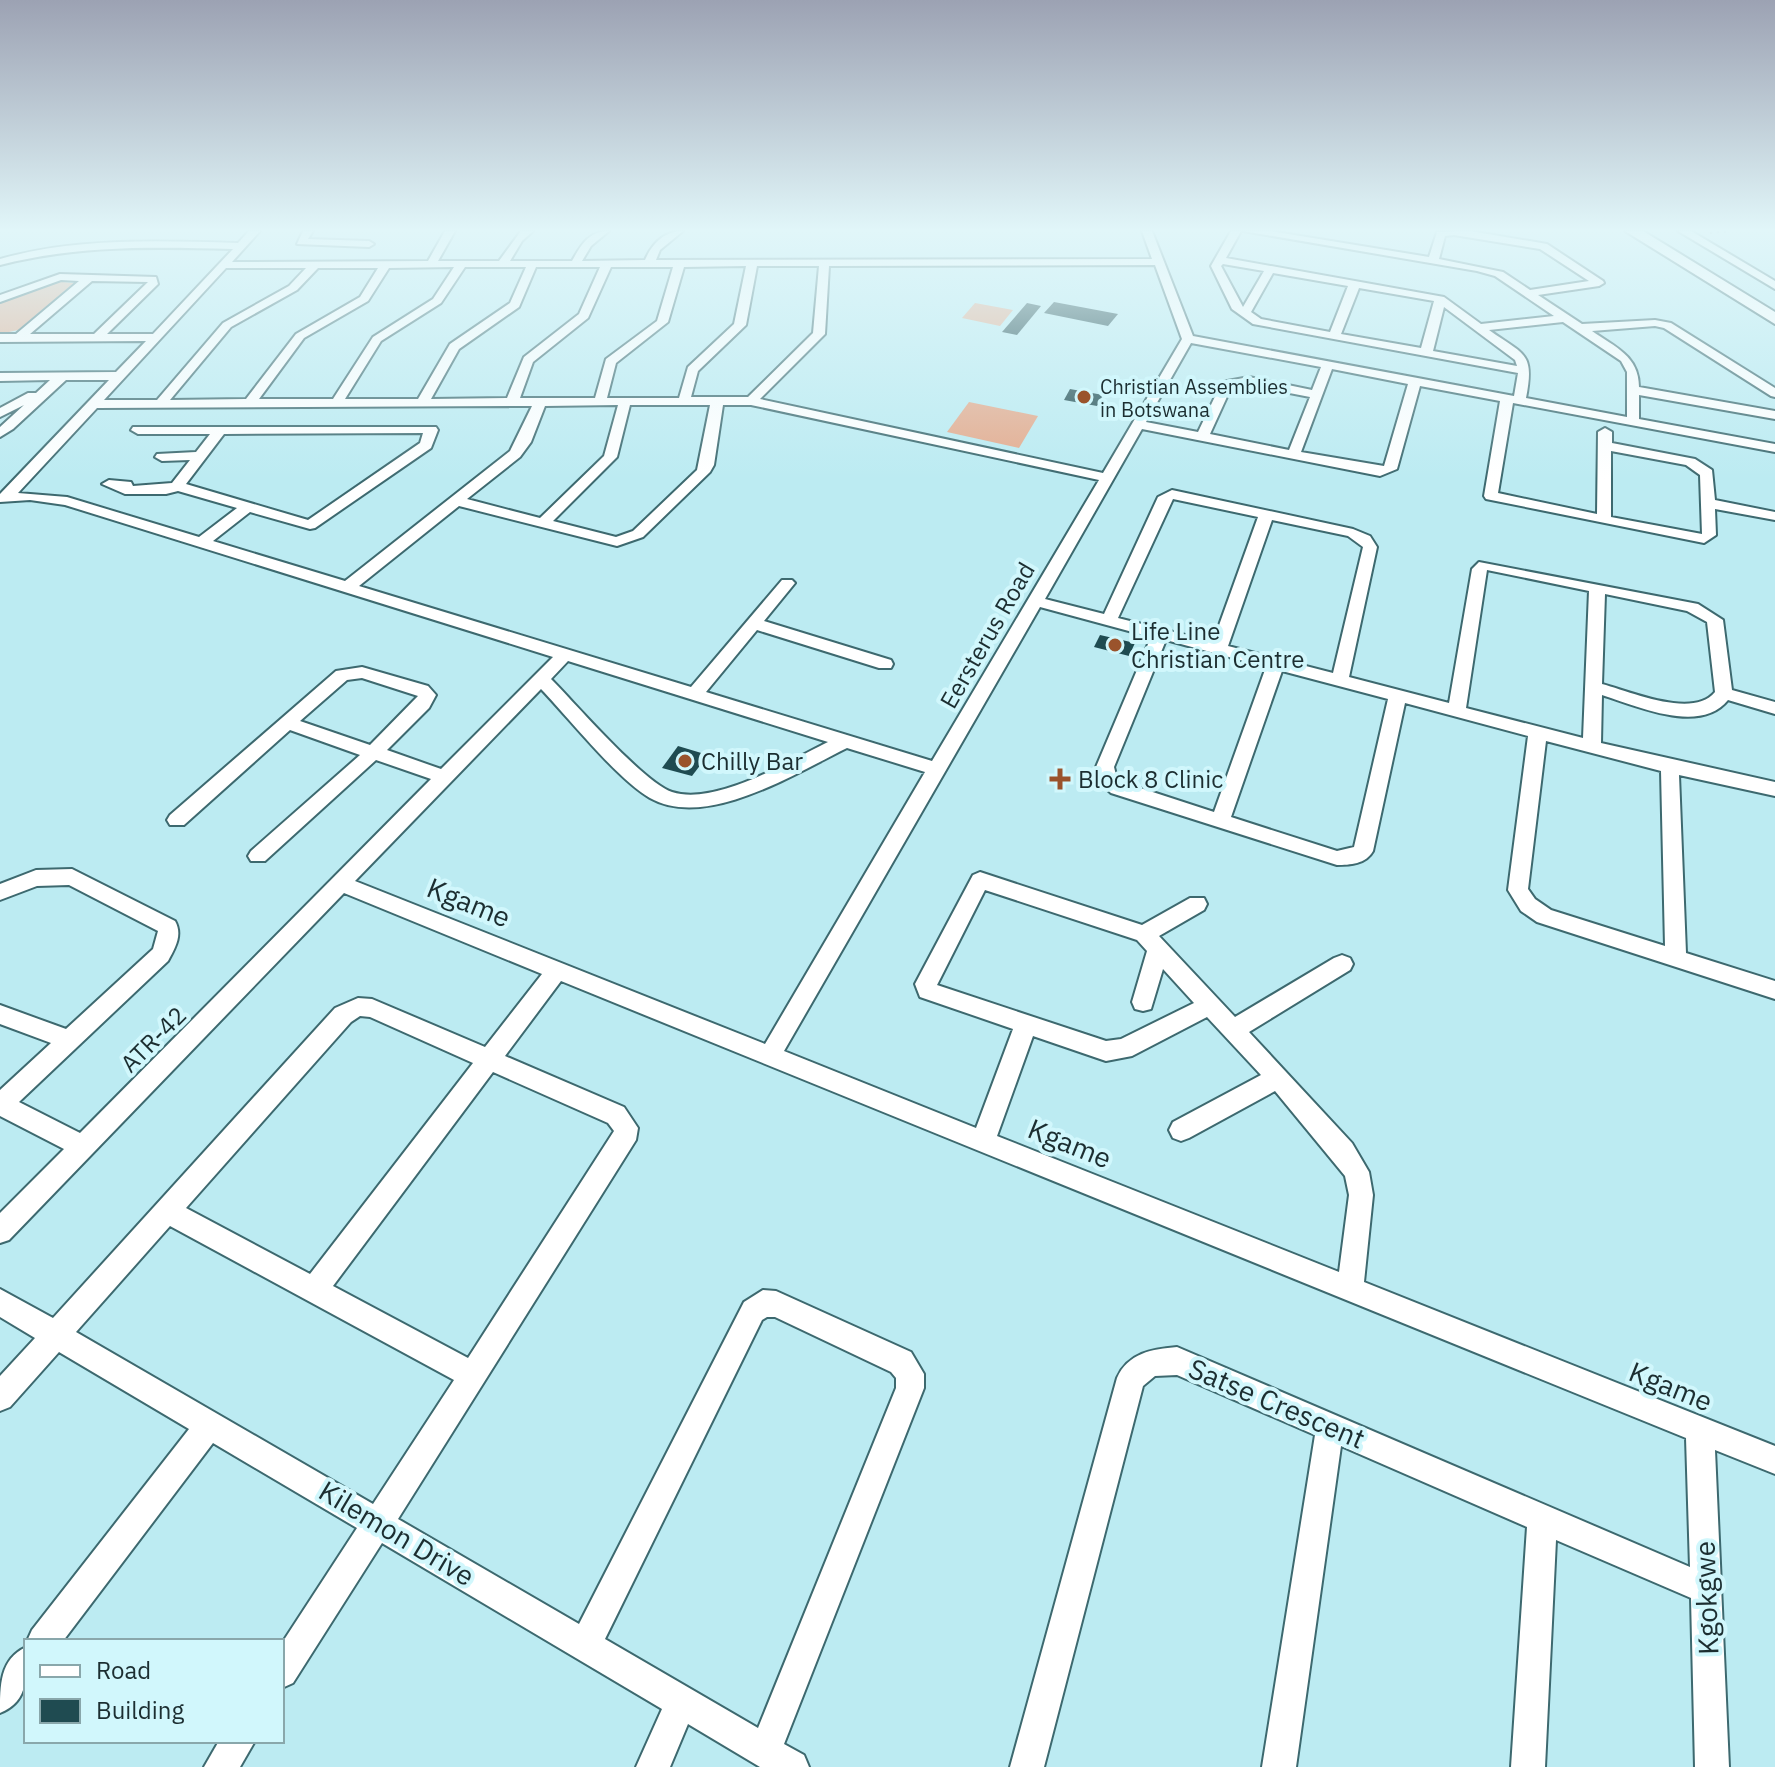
<svg xmlns="http://www.w3.org/2000/svg" width="1775" height="1767" font-family="'IBM Plex Sans',sans-serif">
<style>
.green{fill:#e4ab8e}
.building{fill:#1f4b51}
.lines{fill:none;stroke-linecap:round;stroke-linejoin:round}
.minor-casing{stroke:#3d696f;stroke-width:4}
.highway-casing{stroke:#3d696f;stroke-width:4}
.minor{fill:#fff;fill-rule:evenodd}
.highway{fill:#fff;fill-rule:evenodd}
.rail{stroke:#4f6a6e;stroke-width:2;stroke-dasharray:2 5;stroke-linecap:butt}
.poi-dot{fill:#9a532c;stroke:#d1f7fc;stroke-width:3}
.labels{text-anchor:middle;dominant-baseline:central;stroke-width:8;stroke-linejoin:round;paint-order:stroke}
.far-poi-label{font-size:20px;fill:#1c2e31;stroke:#d1f7fc;text-anchor:start}
.poi-label{font-size:24px;fill:#1c2e31;stroke:#d1f7fc;text-anchor:start}
.street-label{font-size:24px;fill:#1c2e31;stroke:#d1f7fc}
.near-street-label{font-size:28px;fill:#1c2e31;stroke:#d1f7fc}
</style>
<rect width="100%" height="100%" fill="#bcebf2"/>
<g class="green">
<polygon points="52,281 74,283 18,330 0,334 0,302"/>
<polygon points="975,303 1013,310 1000,326 962,318"/>
<polygon points="969,402 1038,416 1019,448 947,432"/>
</g>
<g class="building">
<polygon points="1054,302 1118,314 1108,326 1044,313"/>
<polygon points="1027,303 1041,306 1017,335 1002,332"/>
<polygon points="1070,389 1103,395 1097,406 1064,400"/>
<polygon points="1100,635 1135,643 1129,656 1094,647"/>
<polygon points="678,746 708,755 692,776 662,768"/>
</g>
<g class="lines">
<defs>
<g id="minor">
<path d="M249,231h11l-28,31 196,-1 17,-30h10l-17,30h61l22,-30h12l-11,10 -12,20h62c9,-16 17,-30 37,-30l-18,15 -9,15 63,-1c7,-16 19,-29 38,-29l-23,19 -4,10 496,-1 -10,-28h10l41,105 321,60 4,-23 -265,-49 -21,-15 -21,-43 20,-35h10l-15,27 218,39 37,27 73,-8 -59,-40 -18,-5 -234,-40h27l159,26 8,-25 33,-1 77,13 56,37 1,2 -5,3 -61,9 44,29 73,-4 16,3 104,65v9l-4,-1 -107,-68 -9,-2 -63,5c23,16 47,25 47,56l136,24v8l-136,-24v24l136,25v8l-262,-49 -15,90 99,21 1,-82 7,-4 7,4v11l83,16 17,11 3,30 60,12v8l-60,-11 1,26 -12,8 -218,-44 -2,-3 16,-95 -80,-15 -23,83 -17,7 -238,-47 -97,170 59,15 54,-117 14,-7 181,39 17,7 7,11 -28,130 100,26 23,-134 7,-7 219,42 25,16 9,70 43,12v12l-47,-14c-28,35 -91,6 -126,-5l-1,48 174,39v14l-96,-21 7,178 89,28v18l-238,-77 -16,-11 -13,-21 20,-154 -123,-33 -32,148c-7,13 -23,14 -36,14l-226,-72 -11,-10 -4,-16 55,-130 -111,-30 -256,444 192,77 37,-99 -93,-32 -5,-13 58,-109 7,-3 162,53 48,-27h14l3,6 -3,6 -45,26 76,81 99,-59 8,-3 8,3 3,6 -3,6 -101,62 103,111 17,29 4,23 -9,87 411,164v28l-60,-24 14,317h-34l-4,-169 -135,-58 -11,227h-34l16,-240 -186,-81 -45,321h-34l53,-332 -138,-60 -22,1 -12,10 -99,381h-34l107,-389c11,-25 35,-29 60,-31l513,220 -4,-129 -1125,-457 -56,75 119,51 14,21 -2,12 -238,379 181,105 165,-322 19,-12 13,1 135,61 13,22v14l-140,356 20,11 5,12h-49l-72,-43 -18,43h-34l26,-58 -280,-166 -89,140 -11,5v-45l75,-115 -144,-85 -150,198h-36l5,-11 157,-201 -130,-77 -49,55 -10,4v-35l35,-38 -35,-21v-28l53,29 282,-310 23,-10 14,1 113,48 57,-73 -198,-81 -335,347 -9,3v-30l64,-64 -64,-33v-26l51,-47 -51,-19v-19l66,24 87,-80 5,-18 -89,-46 -32,1 -37,14v-16l36,-14 36,-1 103,52c8,14 0,27 -7,40l-149,141 61,31 351,-354 -55,-19 -111,101h-14l-3,-5 3,-5 109,-96 -70,-25 -106,95h-14l-3,-5 3,-5 166,-144 26,-4 66,19 8,9 -7,13 -42,42 54,19 112,-112 -488,-152 -35,-5 -30,2v-8l109,-114h-43l-53,49 -13,8v-10l24,-22 -24,12v-9l28,-15h8l14,-13 -50,1v-8l116,-1 30,-31 -146,1v-8h16l63,-53 -18,-1 -61,22v-7l60,-21 96,3 2,7 -51,50h46l80,-85c-80,-2 -155,-4 -233,16v-6c79,-22 158,-18 238,-16zM1454,235l86,14 49,32 -59,9 -27,-18 -64,-13 6,-23zM1223,264l41,7 -21,36 -22,-41zM1155,265l27,74 -79,134 -343,-74 65,-65 4,-68zM746,266l-12,58 -46,43 -9,31h-72l9,-35 52,-41 16,-55zM757,266h62l-6,67 -65,64h-57l7,-26 48,-46zM454,267l-21,32 -60,38 -40,62h-74l45,-61 64,-37 21,-33zM465,267h61l-16,36 -60,41 -32,55h-73l36,-58 60,-38zM536,267h64l-21,47 -55,43 -17,41 -76,1 28,-50 60,-42zM611,267h62l-16,54 -51,38 -11,39h-75l13,-36 55,-44zM226,268h80l-17,18 -66,37 -66,77h-53zM318,268h60l-18,29 -64,37 -50,65 -76,1 61,-73 66,-37zM1273,273l75,13 -18,46 -69,-13 -10,-7zM92,281l56,1 -54,52h-64zM1359,288l75,13 -13,47 -80,-14zM1444,307l71,53 2,6 -84,-15zM1563,322l58,39 6,11v45l-101,-19c9,-46 -2,-43 -37,-68zM1191,343l130,24 -9,23 -63,-13 -27,5 -24,50 -52,-10zM1332,369l76,15 -24,82 -83,-14zM1249,385l61,12 -21,53 -79,-16 21,-46zM618,405l-14,51 -64,62 -73,-19 53,-42 11,-15 14,-36zM630,405h80l-13,65 -64,61 -17,6 -63,-16 64,-64zM723,405h28l348,75 -167,281 -226,-69 51,-62 122,38h12l2,-4 -2,-4 -127,-39 31,-38 -3,-3h-10l-91,107 -332,-101 100,-80 158,40 26,-9 67,-65 4,-7zM532,406l-22,45 -165,130 -132,-40 37,-29 60,17 5,-1 116,-80 7,-18 -2,-3h-303l-2,3 7,4h72l-14,18 -39,2 -2,3 7,4 28,-1 -18,23 -39,3 -2,-4 -22,-2 -7,4 23,10h41l12,-3 59,17 -38,29 -132,-40 -49,-4 79,-85zM423,433l-3,10 -112,77 -122,-36 38,-50zM1611,451l75,14 14,10 2,59 -91,-17zM1173,499l85,18 -45,125 -95,-24zM1272,520l76,16 15,11 -30,126 -105,-27zM1487,570l102,21 -6,147 -117,-30zM1605,594l82,17 20,11 8,70c-22,27 -83,0 -113,-8zM1166,640l100,27 -52,145 -89,-29 -9,-8 -2,-8zM568,661l260,81c-39,19 -112,64 -156,50 -28,-9 -97,-89 -121,-113zM1282,671l106,28 -34,148 -17,4 -106,-34zM362,678l56,18 -48,49 -70,-24 47,-41zM541,689c28,29 76,90 109,109 56,32 146,-25 197,-50l78,24 -160,272 -410,-163zM1546,741l115,30 4,175 -114,-36 -16,-11 -7,-10zM985,890l152,50 10,11 -15,51 3,7 8,2 8,-2 12,-40 31,34 -73,36 -15,2 -169,-56zM360,1016l10,1 103,46 -163,211 -124,-66 165,-186zM1207,1017l54,58 -88,47 -4,8 4,8 8,3 8,-3 86,-47 70,85 4,19 -10,77 -342,-136 36,-100 73,25 26,-5zM493,1072l115,51 6,8 -146,227 -135,-72zM170,1226l284,154 -81,124 -297,-172zM767,1317h8l116,55 5,6v10l-138,340 -153,-89 157,-319z"/>
<polygon points="303,231 313,231 308,239 369,241 374,244 369,247 297,244"/>
<polygon points="1678,231 1691,231 1775,281 1775,289"/>
<path d="M26,1647c0,28 4,54 -26,66 0,-28 0,-54 26,-66z"/>
<polygon points="219,1741 255,1741 240,1767 204,1767"/>
</g>
<polygon id="highway" points="1625,231 1643,231 1775,312 1775,324"/>
</defs>
<use href="#minor" class="minor-casing"/>
<use href="#highway" class="highway-casing"/>
<use href="#minor" class="minor"/>
<use href="#highway" class="highway"/>
<polyline class="rail" points="1710,233 1731,231"/>
</g>
<linearGradient id="sky" x2="0" y2="1"><stop stop-color="#9ca2b3"/><stop offset="0.48" stop-color="#e1f6f9"/><stop offset="1" stop-color="#e1f6f9" stop-opacity="0"/></linearGradient>
<rect width="1775" height="479" fill="url(#sky)"/>
<g class="poi-dot">
<circle cx="1084" cy="397" r="8"/>
<circle cx="1115" cy="645" r="8"/>
<circle cx="685" cy="761" r="8"/>
<path d="M1056 767h8v8h8v8h-8v8h-8v-8h-8v-8h8z"/>
</g>
<g class="labels">
<g class="far-poi-label">
<text x="1100" y="386">Christian Assemblies<tspan x="1100" dy="23">in Botswana</tspan></text>
</g>
<g class="poi-label">
<text x="1131" y="631">Life Line<tspan x="1131" dy="28">Christian Centre</tspan></text>
<text x="701" y="761">Chilly Bar</text>
<text x="1078" y="779">Block 8 Clinic</text>
</g>
<g class="street-label">
<text transform="translate(987 635) rotate(-60)">Eersterus Road</text>
<text transform="translate(153 1039) rotate(-45)">ATR-42</text>
</g>
<g class="near-street-label">
<text transform="translate(469 902) rotate(22)">Kgame</text>
<text transform="translate(1070 1143) rotate(22)">Kgame</text>
<text transform="translate(1671 1386) rotate(22)">Kgame</text>
<text transform="translate(1277 1403) rotate(23)">Satse Crescent</text>
<text transform="translate(397 1533) rotate(31)">Kilemon Drive</text>
<text transform="translate(1706 1598) rotate(-92)">Kgokgwe</text>
</g>
</g>
<rect x="24" y="1639" width="260" height="104" fill="#d1f7fc" stroke="#89a7ab" stroke-width="2"/>
<rect x="40" y="1665" width="40" height="12" fill="#ffffff" stroke="#89a7ab" stroke-width="2"/>
<text x="96" y="1679" font-size="24" fill="#1c2e31">Road</text>
<rect x="40" y="1699" width="40" height="24" fill="#1f4b51" stroke="#89a7ab" stroke-width="2"/>
<text x="96" y="1719" font-size="24" fill="#1c2e31">Building</text>
</svg>
